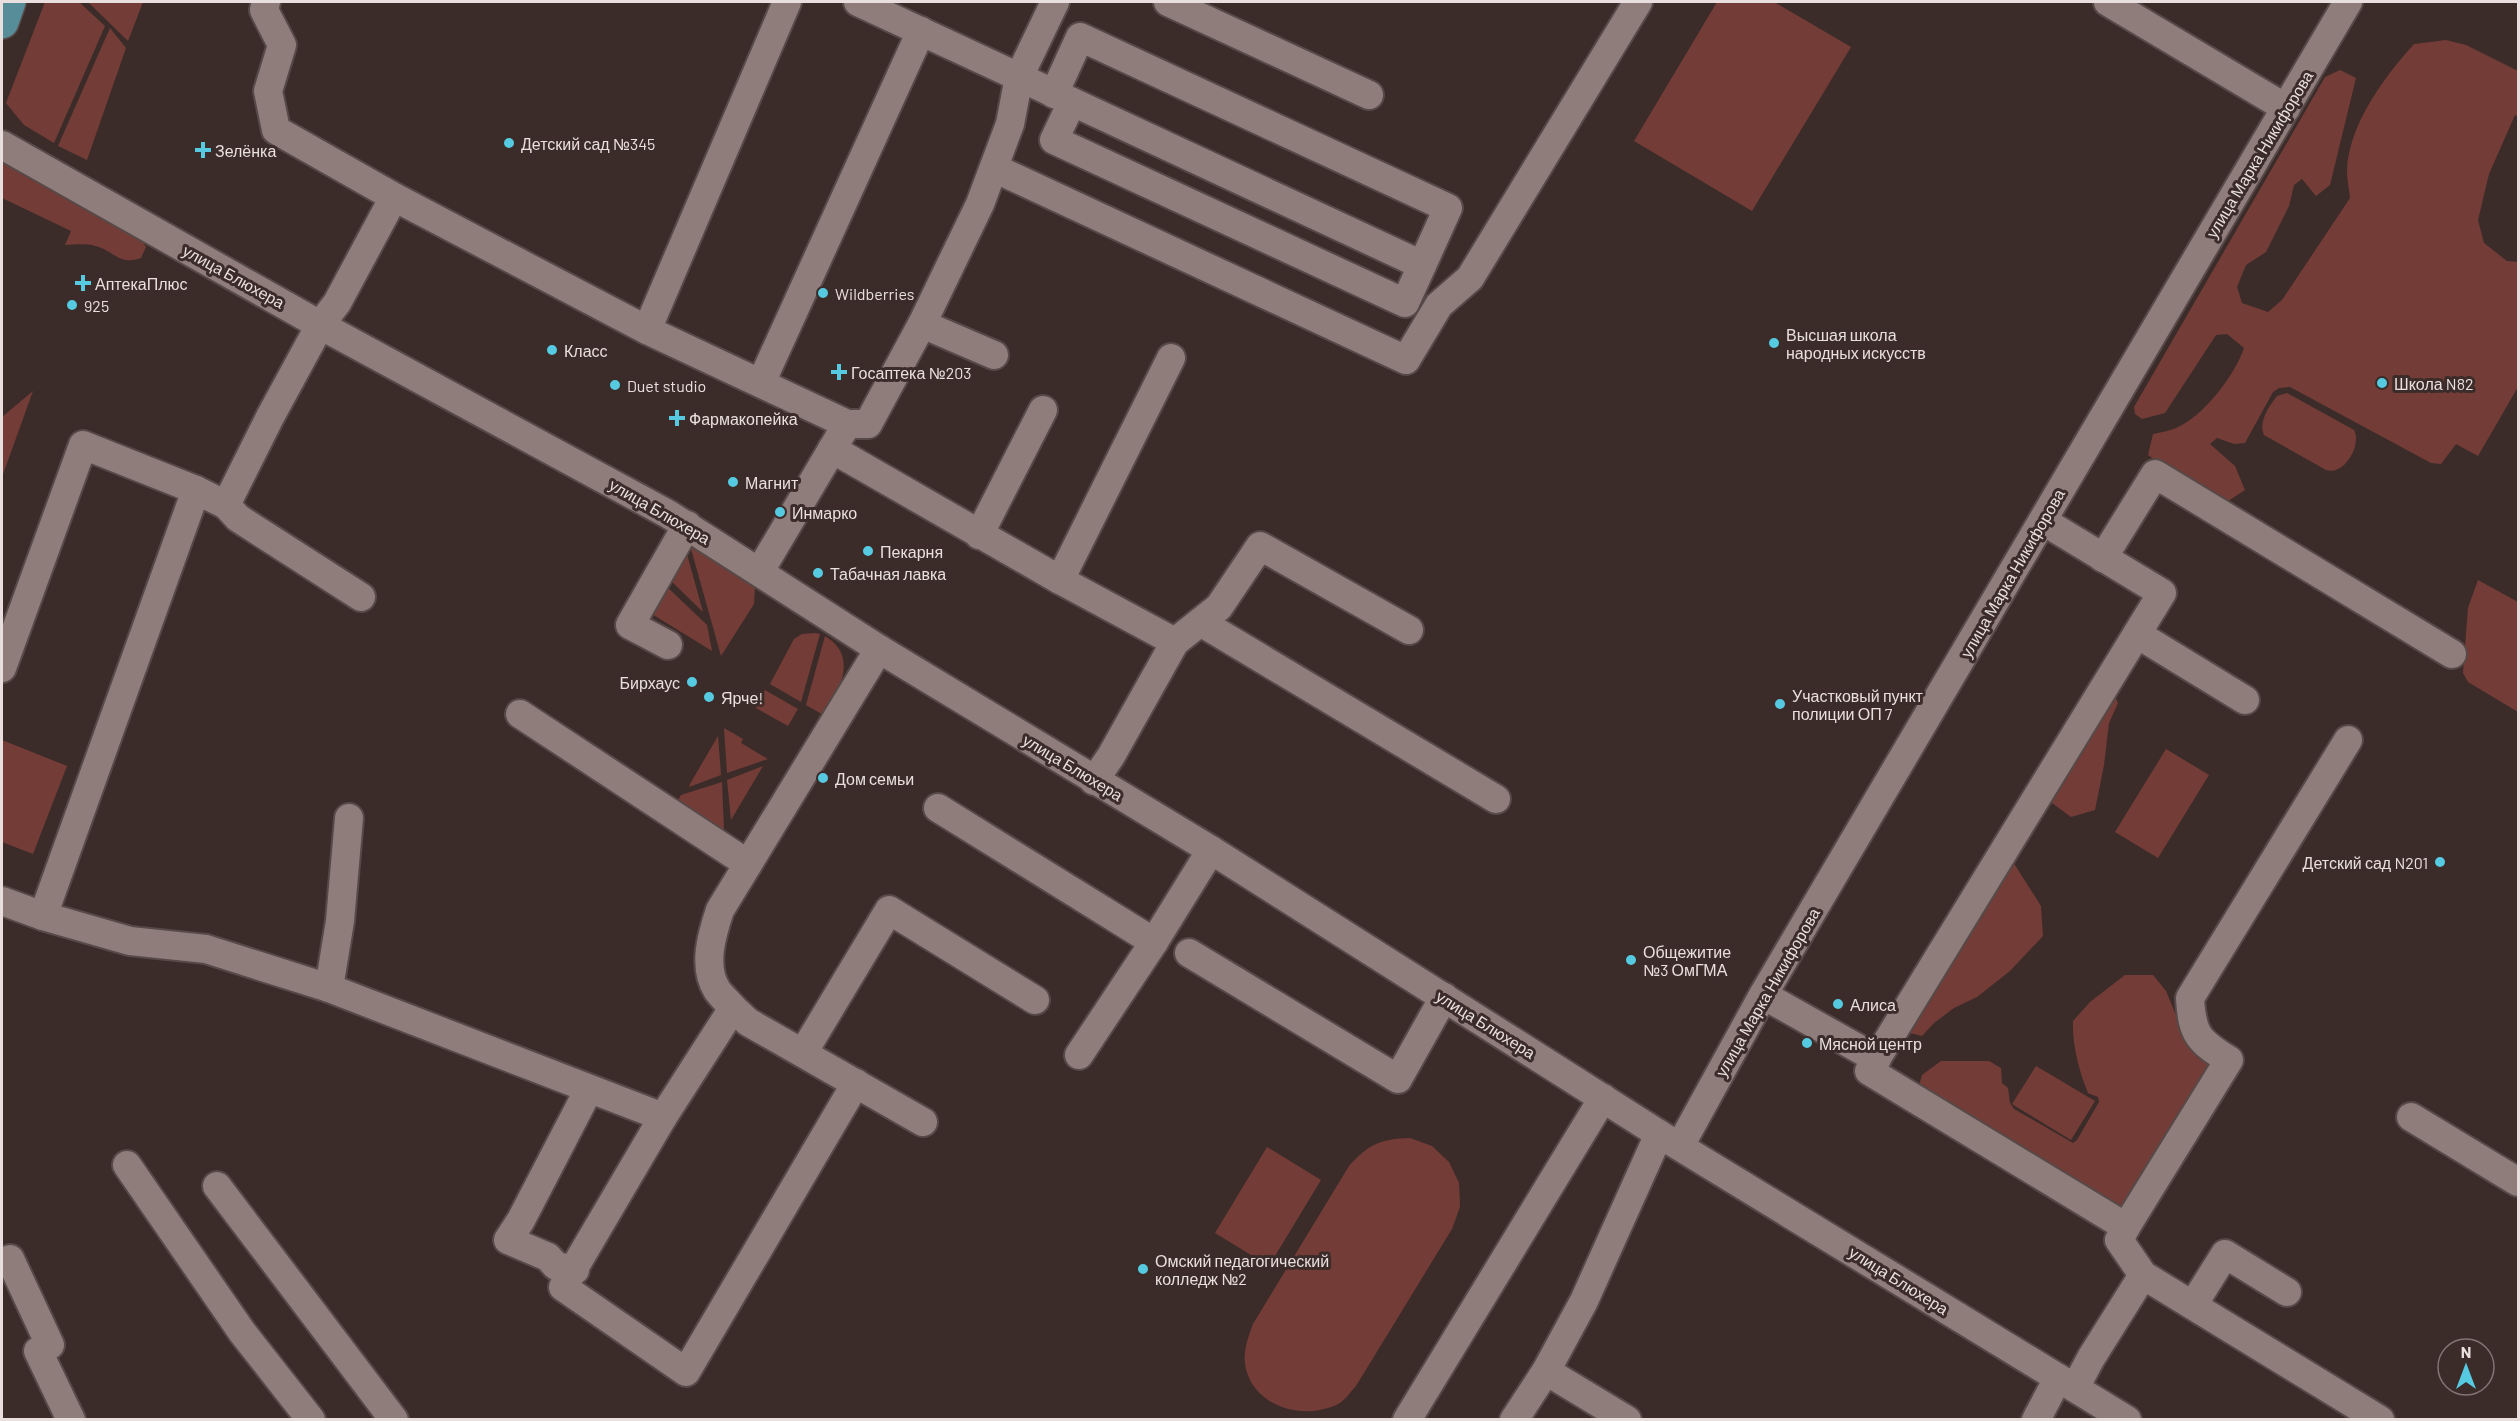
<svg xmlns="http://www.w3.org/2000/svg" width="2520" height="1421" font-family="Barlow,sans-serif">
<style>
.green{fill:#743c37}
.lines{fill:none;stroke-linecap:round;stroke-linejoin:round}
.minor-casing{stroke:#564948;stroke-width:32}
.major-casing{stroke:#564948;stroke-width:36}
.minor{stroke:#8f7d7b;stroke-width:28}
.major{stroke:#578d98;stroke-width:33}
.poi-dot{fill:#55cae0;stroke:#3b2c2a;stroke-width:2}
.labels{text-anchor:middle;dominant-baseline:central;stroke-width:6;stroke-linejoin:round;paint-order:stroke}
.poi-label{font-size:16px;fill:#e9dfde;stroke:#3b2c2a;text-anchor:start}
.street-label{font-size:16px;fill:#e9dfde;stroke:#3b2c2a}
</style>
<rect width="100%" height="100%" fill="#3b2c2a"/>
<g class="green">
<polygon points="45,2 79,2 105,26 54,143 24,125 6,103"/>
<polygon points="88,2 143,2 128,41"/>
<polygon points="1717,2 1774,2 1851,47 1752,211 1634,141"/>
<polygon points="110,28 126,48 87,160 58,146"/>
<path d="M2446,40l20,5 52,26v46l-3,-2 -26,59 -11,46 6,23 23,18 11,1v125l-40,69 -22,-12 -15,20 -10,-1 -141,-76 -11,1 -6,4 -28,51 -11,1 -17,-6 -7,6 25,22 10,24 -20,13 -39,-20 -38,-28 5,-21c8,-2 16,-3 23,-6 27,-11 59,-53 68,-80l-17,-14 -11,1 -51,78 -23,6 -7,-5 -1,-7 191,-330 15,-7 16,8 -26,107 -14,11 -14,-17 -8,6 -5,21 -23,46 -20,13 -9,22 5,16 26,9 14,-12 68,-102c-1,-9 -3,-19 -3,-28 2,-46 38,-94 67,-126z"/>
<path d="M2,156l138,82 6,9 -5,11c-23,8 -27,-8 -46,-12 -9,-3 -21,-1 -30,-1l6,-14 -69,-33z"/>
<polygon points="33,391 2,477 2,417"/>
<path d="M2287,393l67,37c8,15 -10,46 -28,40l-62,-35c-6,-13 5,-29 13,-39z"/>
<polygon points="688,538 755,586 754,604 721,656"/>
<polygon points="685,547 703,612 668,578"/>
<polygon points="2478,580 2518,602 2518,712 2468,682 2463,673 2468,608"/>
<polygon points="664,584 707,625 712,651 647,611"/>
<polygon points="815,633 820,634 801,702 770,684 794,639 802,634"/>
<path d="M825,636c34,20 14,55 0,80l-19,-11z"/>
<polygon points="765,690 798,709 788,726 756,708"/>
<polygon points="2114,694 2118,703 2109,723 2104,765 2095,810 2071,817 2052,803 2053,784"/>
<polygon points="724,728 743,739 741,743 768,759 727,773"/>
<polygon points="718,736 721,775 689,787 690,784"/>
<polygon points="2,740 67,766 33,854 2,842"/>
<polygon points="2166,749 2209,775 2158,858 2115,832"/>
<polygon points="763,766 731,820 727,780"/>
<polygon points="722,782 724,831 677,802 681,795"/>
<polygon points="2013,862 2041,906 2043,936 2010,971 1977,997 1954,1008 1934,1023 1922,1036 1910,1033 1910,1020"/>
<path d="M2125,975h28l13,16 22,53 24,22 -87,154 -207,-131 4,-14 19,-14h48l12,7 1,15 6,5 2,15 4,6 59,34 4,-3 22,-38 -1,-5 -10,-4c-9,-22 -16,-49 -15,-72l17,-19z"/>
<polygon points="2036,1066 2095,1101 2071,1140 2012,1104"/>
<path d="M1410,1138l22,8 17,16 10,21 1,24 -8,22 -96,157c-5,5 -10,13 -16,17 -33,18 -84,6 -94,-34 -4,-16 2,-31 7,-45l96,-158c20,-22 31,-27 61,-28z"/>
<polygon points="1267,1147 1321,1180 1269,1266 1215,1233"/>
</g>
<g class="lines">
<defs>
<g id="minor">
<polyline points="266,2 264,10 282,45 268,91 276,130 394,197 647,330 847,424"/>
<polyline points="858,2 1422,265"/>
<polyline points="1168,2 1369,95"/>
<polyline points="2108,2 2286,108"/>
<polyline points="1054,94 1080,37 1448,208 1405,303 1054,140 1072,102"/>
<polyline points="2,145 320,325 668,514 879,649 1211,850 1659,1134 2127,1420"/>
<polyline points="994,168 1406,360 1439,305 1470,278 1638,2"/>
<polyline points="922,324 994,355"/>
<polyline points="647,330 787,2"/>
<polyline points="761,383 921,31"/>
<polyline points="832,449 1060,580 1175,642"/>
<polyline points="226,505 238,518 361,597"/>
<polyline points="2043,521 2162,593 1869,1071 2126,1227 2119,1240 2143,1275 2380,1420"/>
<polyline points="979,535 1043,410"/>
<polyline points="2103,558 2155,474 2452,654"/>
<polyline points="760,571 847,424 868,424 922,324 980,204 1010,124 1019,77 1055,2"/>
<polyline points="1060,580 1171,358"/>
<polyline points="1202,623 1496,799"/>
<polyline points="2137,634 2245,700"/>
<polyline points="668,645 630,625 687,525"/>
<polyline points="2,668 83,445 196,490"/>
<polyline points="520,714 748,864"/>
<polyline points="1094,781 1111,756 1175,642 1219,607 1260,546 1409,630"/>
<polyline points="938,808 1154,942"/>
<polyline points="2,901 43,916 130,941 206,949 329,988 663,1117"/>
<polyline points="43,916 196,490 226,505 270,417 320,325 337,303 394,197"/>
<polyline points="1189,953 1398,1079 1444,997"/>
<polyline points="329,988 340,921 349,818"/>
<polyline points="1763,995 1877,1059"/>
<polyline points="733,1008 748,1022 923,1122"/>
<polyline points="803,1053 889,910 1035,1000"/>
<polyline points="1079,1055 1154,942 1211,850"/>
<path d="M856,1083l-170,289 -123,-85 100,-170 70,-109c-5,-6 -12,-12 -16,-18 -15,-24 -5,-56 3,-80l159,-261"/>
<polyline points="2411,1117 2518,1182"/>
<polyline points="1680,1146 1763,995 2348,2"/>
<polyline points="127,1165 242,1332 311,1420"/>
<polyline points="217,1186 394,1420"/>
<path d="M2126,1227l103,-167c-31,-19 -37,-26 -39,-62l158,-258"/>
<polyline points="2,1263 10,1259 50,1345 38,1351 71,1420"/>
<polyline points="575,1270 556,1266 548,1257 508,1240 521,1220 589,1089"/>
<polyline points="2193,1305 2225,1254 2287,1292"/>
<polyline points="1546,1371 1627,1420"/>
<polyline points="2075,1388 2091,1358 2143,1275"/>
<polyline points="1407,1420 1603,1098"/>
<polyline points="1514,1420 1546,1371 1584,1301 1659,1134"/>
<polyline points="2036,1420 2058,1378"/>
</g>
<polyline id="major" points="2,22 9,2"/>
</defs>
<use href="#minor" class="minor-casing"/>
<use href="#major" class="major-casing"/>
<use href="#minor" class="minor"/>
<use href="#major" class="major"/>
</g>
<g class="poi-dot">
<circle cx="509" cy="143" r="6"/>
<path d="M200 141h6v6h6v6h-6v6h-6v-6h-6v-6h6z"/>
<path d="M80 274h6v6h6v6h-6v6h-6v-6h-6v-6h6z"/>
<circle cx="823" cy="293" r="6"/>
<circle cx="72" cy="305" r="6"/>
<circle cx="1774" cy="343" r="6"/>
<circle cx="552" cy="350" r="6"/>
<path d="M836 363h6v6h6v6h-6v6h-6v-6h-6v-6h6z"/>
<circle cx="2382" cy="383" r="6"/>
<circle cx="615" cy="385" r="6"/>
<path d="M674 409h6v6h6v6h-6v6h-6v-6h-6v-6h6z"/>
<circle cx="733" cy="482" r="6"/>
<circle cx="780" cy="512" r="6"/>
<circle cx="868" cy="551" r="6"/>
<circle cx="818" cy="573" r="6"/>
<circle cx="692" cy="682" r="6"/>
<circle cx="709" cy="697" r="6"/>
<circle cx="1780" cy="704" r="6"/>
<circle cx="823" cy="778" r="6"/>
<circle cx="2440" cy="862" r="6"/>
<circle cx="1631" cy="960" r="6"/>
<circle cx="1838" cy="1004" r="6"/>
<circle cx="1807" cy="1043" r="6"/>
<circle cx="1143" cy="1269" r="6"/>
</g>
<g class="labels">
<g class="poi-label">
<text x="521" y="143">Детский сад №345</text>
<text x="215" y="150">Зелёнка</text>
<text x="95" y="283">АптекаПлюс</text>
<text x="835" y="293">Wildberries</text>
<text x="84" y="305">925</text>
<text x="1786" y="334">Высшая школа<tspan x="1786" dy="18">народных искусств</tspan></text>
<text x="564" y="350">Класс</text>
<text x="851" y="372">Госаптека №203</text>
<text x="2394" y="383">Школа N82</text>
<text x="627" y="385">Duet studio</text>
<text x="689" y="418">Фармакопейка</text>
<text x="745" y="482">Магнит</text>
<text x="792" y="512">Инмарко</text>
<text x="880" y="551">Пекарня</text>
<text x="830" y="573">Табачная лавка</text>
<text x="680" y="682" text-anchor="end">Бирхаус</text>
<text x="1792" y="695">Участковый пункт<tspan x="1792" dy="18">полиции ОП 7</tspan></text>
<text x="721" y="697">Ярче!</text>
<text x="835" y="778">Дом семьи</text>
<text x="2428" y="862" text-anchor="end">Детский сад N201</text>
<text x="1643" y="951">Общежитие<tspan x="1643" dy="18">№3 ОмГМА</tspan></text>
<text x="1850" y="1004">Алиса</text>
<text x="1819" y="1043">Мясной центр</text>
<text x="1155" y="1260">Омский педагогический<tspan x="1155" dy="18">колледж №2</tspan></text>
</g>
<g class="street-label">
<text transform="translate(2259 154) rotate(-59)">улица Марка Никифорова</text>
<text transform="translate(234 276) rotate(29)">улица Блюхера</text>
<text transform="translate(660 511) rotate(30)">улица Блюхера</text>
<text transform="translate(2012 573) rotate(-60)">улица Марка Никифорова</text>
<text transform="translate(1073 767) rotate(31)">улица Блюхера</text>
<text transform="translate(1767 992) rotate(-60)">улица Марка Никифорова</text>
<text transform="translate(1486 1024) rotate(32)">улица Блюхера</text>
<text transform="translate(1899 1280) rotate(32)">улица Блюхера</text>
</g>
</g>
<rect width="2520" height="1421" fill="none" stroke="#e9dfde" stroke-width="6"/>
<g transform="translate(2466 1367)"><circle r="28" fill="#3b2c2a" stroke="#817472" stroke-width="1.5"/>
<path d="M0-4.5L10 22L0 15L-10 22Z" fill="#55cae0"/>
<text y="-9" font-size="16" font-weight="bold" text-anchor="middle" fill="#e9dfde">N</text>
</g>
</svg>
